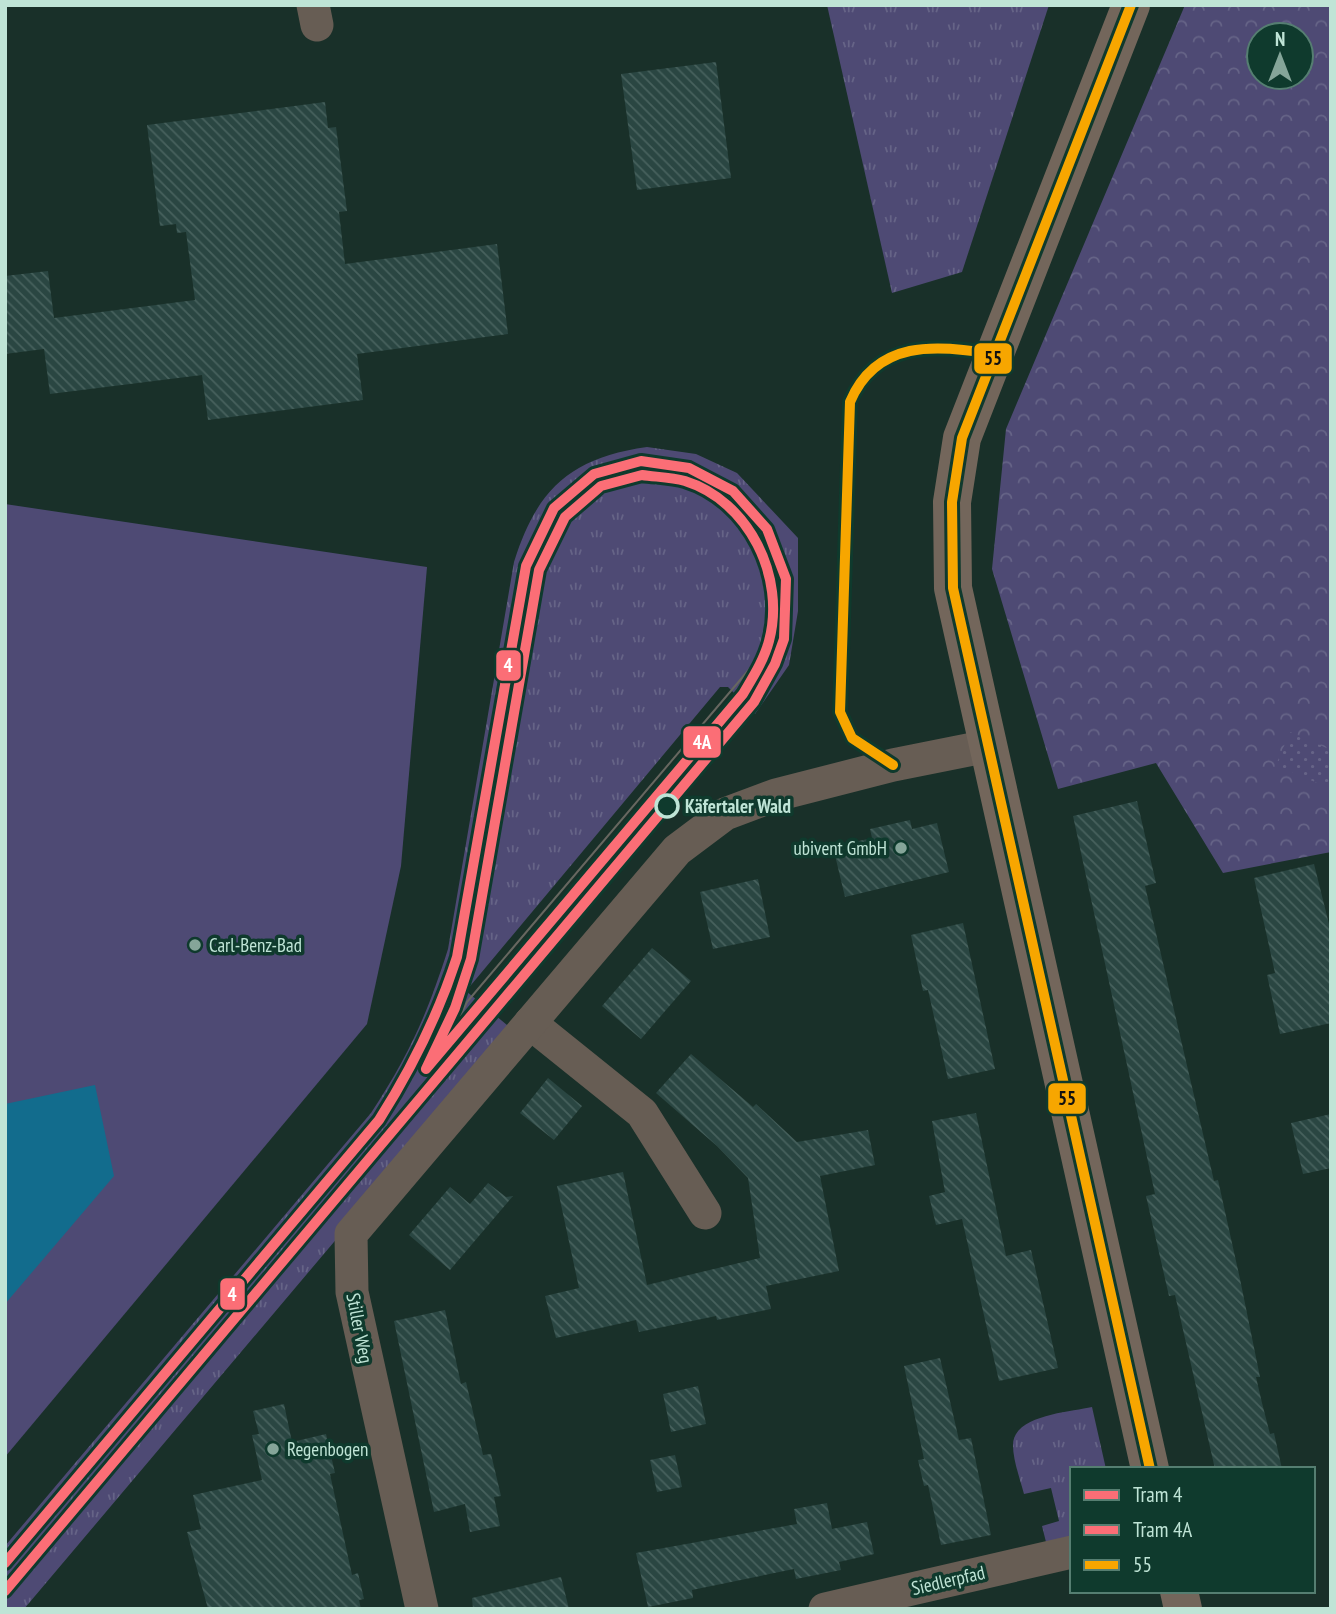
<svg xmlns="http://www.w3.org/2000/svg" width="1336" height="1614" font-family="'PT Sans Narrow',sans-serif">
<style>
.grass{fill:url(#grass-tufts)}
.forest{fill:url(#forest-crowns);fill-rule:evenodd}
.park{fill:url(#park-dots)}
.pitch{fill:#4e4a74}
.water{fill:#126c8d}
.building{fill:url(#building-back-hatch)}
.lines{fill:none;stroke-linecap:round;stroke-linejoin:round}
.street{stroke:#675d54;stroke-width:33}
.secondary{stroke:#73665b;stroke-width:38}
.tram{stroke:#676760;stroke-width:2}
.bus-1-casing{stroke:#0f3a2d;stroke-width:16}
.bus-1{stroke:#f7a600;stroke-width:10}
.tram-1-casing{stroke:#0f3a2d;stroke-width:16}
.tram-2-casing{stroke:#0f3a2d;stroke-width:16}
.tram-1{stroke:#fb6e76;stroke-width:10}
.tram-2{stroke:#fb6e76;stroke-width:10}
.stop-dot{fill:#0f3a2d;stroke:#bfe4d6;stroke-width:3.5}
.poi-dot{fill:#85a599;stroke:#0f3a2d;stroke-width:2.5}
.labels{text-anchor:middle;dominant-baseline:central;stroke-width:7;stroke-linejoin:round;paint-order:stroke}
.stop-label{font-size:19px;font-weight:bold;fill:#bfe4d6;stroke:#0f3a2d;text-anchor:start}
.poi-label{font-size:19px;fill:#bfe4d6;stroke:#0f3a2d;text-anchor:start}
.street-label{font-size:19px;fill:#bfe4d6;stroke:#0f3a2d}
.line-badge{stroke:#0f3a2d;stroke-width:2.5}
.badge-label{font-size:19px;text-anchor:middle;font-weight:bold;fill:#fff}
.pale-badge-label{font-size:19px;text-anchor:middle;font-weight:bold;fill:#111}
</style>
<defs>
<pattern id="grass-tufts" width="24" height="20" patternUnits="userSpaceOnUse" patternTransform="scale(1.75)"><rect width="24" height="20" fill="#4e4a74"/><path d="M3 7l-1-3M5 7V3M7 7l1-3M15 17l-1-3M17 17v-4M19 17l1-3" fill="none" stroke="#666487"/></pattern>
<pattern id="forest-crowns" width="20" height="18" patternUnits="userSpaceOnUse" patternTransform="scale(1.75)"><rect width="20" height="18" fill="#4e4a74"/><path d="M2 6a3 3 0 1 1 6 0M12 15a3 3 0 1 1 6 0" fill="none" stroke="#666487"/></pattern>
<pattern id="park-dots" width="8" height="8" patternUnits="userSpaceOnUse" patternTransform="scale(1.75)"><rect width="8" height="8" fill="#4e4a74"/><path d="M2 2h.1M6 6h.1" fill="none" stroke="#666487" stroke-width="1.8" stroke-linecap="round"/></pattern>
<pattern id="building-back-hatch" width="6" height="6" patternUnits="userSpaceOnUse" patternTransform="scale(1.75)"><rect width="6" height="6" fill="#2a4642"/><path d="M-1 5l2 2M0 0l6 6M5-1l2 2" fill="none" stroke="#47615d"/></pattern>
</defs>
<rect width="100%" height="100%" fill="#193029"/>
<g class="grass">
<polygon points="827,5 1049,5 962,272 892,293"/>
<path d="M647,447l49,7 41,19 61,65v73l-9,54 -34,49 -27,-27h-8l-254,304 47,39 -489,579h-19v-63l366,-433c38,-58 56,-98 77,-164l66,-387c23,-73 56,-104 133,-115z"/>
<path d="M1092,1407l14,62h-34v67l-26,6 -4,-16 17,-5 -8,-33 -27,6c-4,-15 -11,-34 -11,-49 0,-30 57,-33 79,-38z"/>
</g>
<path class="forest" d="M1185,5h146v847l-108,21 -67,-110 -98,26 -66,-220 14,-140zM1259,35h42v42h-42z"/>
<polygon class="park" points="1290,732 1331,750 1331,789 1276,765"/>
<polygon class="pitch" points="5,504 427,567 401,866 367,1024 5,1457"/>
<polygon class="water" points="95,1085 114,1176 5,1304 5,1104"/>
<g class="building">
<polygon points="716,62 731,178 637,190 621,74"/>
<polygon points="325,102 328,128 336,127 347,211 339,212 345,264 497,244 508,334 357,354 363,400 208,420 202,375 50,394 44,349 5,354 5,276 48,271 54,318 195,300 186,232 177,233 176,224 160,226 147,125"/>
<polygon points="1137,801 1156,883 1145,886 1214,1181 1218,1180 1240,1279 1260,1377 1256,1377 1262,1403 1270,1434 1274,1433 1282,1469 1215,1469 1175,1295 1169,1296 1146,1196 1155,1194 1073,816"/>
<polygon points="910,820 912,829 937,823 949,872 845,897 833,847 872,838 870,829"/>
<polygon points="1314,864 1331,932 1331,1023 1280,1034 1267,975 1275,973 1254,878"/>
<polygon points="758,879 770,937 713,949 700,892"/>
<polygon points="963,923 995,1069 948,1079 928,990 923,991 911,935"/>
<polygon points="652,948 691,981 641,1039 602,1006"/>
<polygon points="691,1054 753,1107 756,1104 797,1142 868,1130 875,1165 820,1176 839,1271 766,1286 771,1309 717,1320 716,1316 639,1332 636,1320 556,1338 545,1296 579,1288 557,1186 623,1172 647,1285 760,1258 748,1178 717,1146 656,1093"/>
<polygon points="548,1078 582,1106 554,1140 520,1113"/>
<polygon points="976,1113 1006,1256 1031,1250 1058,1368 999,1381 962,1219 936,1225 929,1196 945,1192 932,1121"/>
<polygon points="1331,1114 1331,1168 1303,1174 1291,1123"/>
<polygon points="488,1183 506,1197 513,1196 450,1270 409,1235 450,1187 470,1204"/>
<polygon points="445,1310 461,1384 466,1382 483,1455 491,1454 501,1496 494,1497 500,1526 470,1532 465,1504 434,1512 394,1321"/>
<polygon points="940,1358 959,1440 971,1438 991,1535 941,1545 928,1485 924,1486 918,1460 924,1459 904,1366"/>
<polygon points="698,1386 706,1424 671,1432 663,1394"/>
<polygon points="284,1404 292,1442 326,1434 335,1473 330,1474 352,1575 358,1573 364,1599 359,1600 361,1609 208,1609 187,1532 201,1529 193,1495 262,1480 252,1435 259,1434 253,1411"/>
<polygon points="675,1455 682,1487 657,1492 650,1460"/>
<polygon points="827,1503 832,1529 867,1522 874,1554 839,1562 841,1570 796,1579 794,1569 692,1590 693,1598 648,1607 636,1553 797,1524 794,1509"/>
<polygon points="561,1577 569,1609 473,1609 472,1598"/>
</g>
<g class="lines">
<g class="street">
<polyline points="313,5 317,25"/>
<polyline points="530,1023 642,1113 705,1213"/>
<polyline points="422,1609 352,1292 351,1234 677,850 725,814 776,795 893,765 988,746"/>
<polyline points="825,1609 1072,1552"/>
</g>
<g class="secondary">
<polyline points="1131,5 962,438 952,502 953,588 1150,1469"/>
<polyline points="1179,1591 1183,1609"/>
</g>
<path class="tram" d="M407,1114l15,-22 45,-90 285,-336c37,-64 33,-97 -3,-159"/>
<defs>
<g id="bus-1">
<polyline points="1131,5 962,438 952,502 953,588 1150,1469"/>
<path d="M893,765l-41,-27 -12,-26 10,-310c26,-62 86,-58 143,-48"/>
</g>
</defs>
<use href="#bus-1" class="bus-1-casing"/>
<use href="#bus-1" class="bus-1"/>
<defs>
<path id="tram-1" d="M5,1563l374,-443c33,-52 59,-104 78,-163l69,-391 28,-58 40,-34 47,-13 48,7 44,23 34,38 19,50 -2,60 -9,25 -21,38 -749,889"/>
<path id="tram-2" d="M642,475c13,2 29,2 43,6 64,20 101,96 84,160 -5,19 -16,36 -26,53l-317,375 29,-61 16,-49 68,-389 26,-53 36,-31z"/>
</defs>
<use href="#tram-1" class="tram-1-casing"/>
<use href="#tram-2" class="tram-2-casing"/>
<use href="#tram-1" class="tram-1"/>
<use href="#tram-2" class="tram-2"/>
</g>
<circle class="stop-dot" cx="667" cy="806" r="11"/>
<g class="poi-dot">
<circle cx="901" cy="848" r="7"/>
<circle cx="195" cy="945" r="7"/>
<circle cx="273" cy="1449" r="7"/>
</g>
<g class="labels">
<g class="stop-label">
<text x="685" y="806">Käfertaler Wald</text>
</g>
<g class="poi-label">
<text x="887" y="848" text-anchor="end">ubivent GmbH</text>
<text x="209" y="945">Carl-Benz-Bad</text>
<text x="287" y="1449">Regenbogen</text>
</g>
<g class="street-label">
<text transform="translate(360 1328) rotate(79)">Stiller Weg</text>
<text transform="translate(948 1580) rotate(-13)">Siedlerpfad</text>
</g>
</g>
<g class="line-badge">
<rect x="973" y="342" width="40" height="33" rx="7" fill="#f7a600"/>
<rect x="495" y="649" width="27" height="33" rx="7" fill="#fb6e76"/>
<rect x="682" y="725" width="40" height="34" rx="7" fill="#fb6e76"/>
<rect x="1047" y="1082" width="40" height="33" rx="7" fill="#f7a600"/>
<rect x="219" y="1277" width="27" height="34" rx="7" fill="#fb6e76"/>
</g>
<g class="badge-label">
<text x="508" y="672">4</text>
<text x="702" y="749">4A</text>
<text x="232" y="1301">4</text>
</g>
<g class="pale-badge-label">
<text x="993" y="365">55</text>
<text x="1067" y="1105">55</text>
</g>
<rect width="1336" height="1614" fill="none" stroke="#bfe4d6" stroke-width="14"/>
<rect x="1070" y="1467" width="245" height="126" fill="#0f3a2d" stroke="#557e71" stroke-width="2"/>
<rect x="1084" y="1490" width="35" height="10" fill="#fb6e76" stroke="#557e71" stroke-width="2"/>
<text x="1133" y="1502" font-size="21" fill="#bfe4d6">Tram 4</text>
<rect x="1084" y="1525" width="35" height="10" fill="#fb6e76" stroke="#557e71" stroke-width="2"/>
<text x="1133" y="1537" font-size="21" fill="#bfe4d6">Tram 4A</text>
<rect x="1084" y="1560" width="35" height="10" fill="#f7a600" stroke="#557e71" stroke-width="2"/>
<text x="1133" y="1572" font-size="21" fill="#bfe4d6">55</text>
<g transform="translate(1280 56)"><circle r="33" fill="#0f3a2d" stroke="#557e71" stroke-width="2"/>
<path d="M0-5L12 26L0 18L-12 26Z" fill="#85a599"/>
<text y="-10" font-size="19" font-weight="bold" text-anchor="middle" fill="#bfe4d6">N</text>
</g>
</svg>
